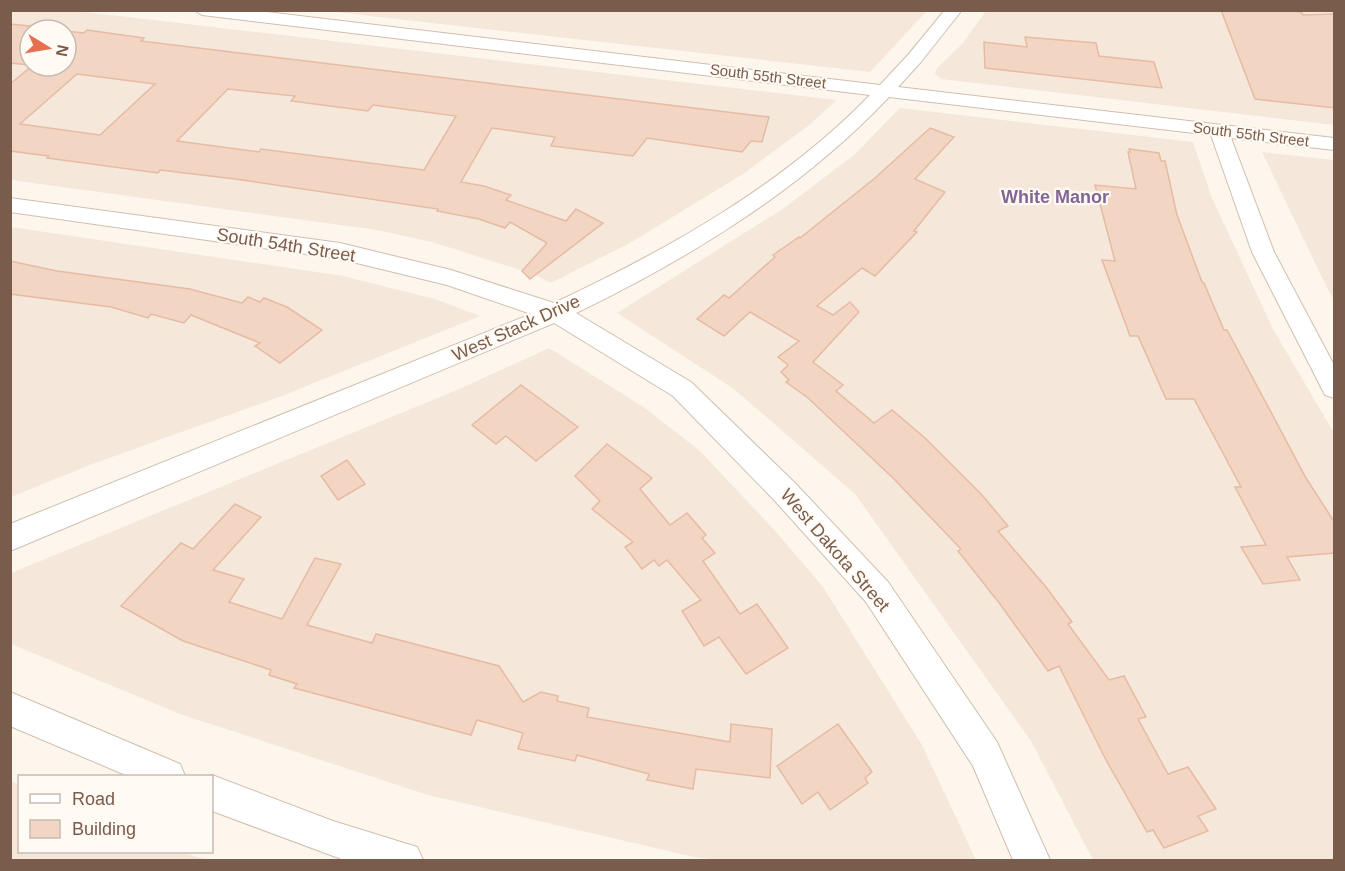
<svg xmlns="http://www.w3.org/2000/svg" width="1345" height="871" font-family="Arial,sans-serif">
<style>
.residential{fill:#f5e8da;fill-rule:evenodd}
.building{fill:#f3d5c3;stroke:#e6bba3;stroke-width:1.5;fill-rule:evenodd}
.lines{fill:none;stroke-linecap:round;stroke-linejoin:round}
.minor-casing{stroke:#d1beb0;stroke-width:2}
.minor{fill:#fff;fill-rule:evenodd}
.labels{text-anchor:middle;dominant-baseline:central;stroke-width:4.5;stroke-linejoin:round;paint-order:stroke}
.far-street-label{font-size:15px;fill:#7a5c4d;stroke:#fffaf3}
.far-quarter-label{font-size:18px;font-weight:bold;fill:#846695;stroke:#fffaf3}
.street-label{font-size:18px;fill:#7a5c4d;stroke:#fffaf3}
</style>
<rect width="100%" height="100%" fill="#fdf6ec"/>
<g class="residential">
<path d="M11,11h65l761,89 -29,26 -65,48 -113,69 -79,40 -18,-9 -101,-32 -55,-12 -366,-50zM30,30h36v36h-36z"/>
<polygon points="326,11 927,10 927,11 870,72"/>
<polygon points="986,11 1334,11 1334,125 941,79 935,74 937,68 962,44"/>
<polygon points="900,108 1193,142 1212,198 1273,329 1334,433 1334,860 1093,860 1031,741 855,494 734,389 617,313 784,208 854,155"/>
<polygon points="1262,152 1334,160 1334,300 1328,290"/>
<polygon points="11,227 343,276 435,299 480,316 282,396 87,466 11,497"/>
<polygon points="549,348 645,408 700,451 778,534 823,587 922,745 976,860 718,860 694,857 428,795 180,714 11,644 11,573 457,390"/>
<polygon points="11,781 19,785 20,852 181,852 207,860 11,860"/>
</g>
<g class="building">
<polygon points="1221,10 1282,10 1301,12 1303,15 1335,14 1335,108 1255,99"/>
<polygon points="10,24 30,26 61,30 30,30 30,65 10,63"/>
<path d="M87,30l57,8 -3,3 628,76 -7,25 -11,-1 -9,11 -95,-14 -14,18 -82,-10 4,-9 -63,-9 -31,54 23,4 27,9 -5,5 60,21 10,-12 27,14 -73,56 -8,-8 25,-28 -37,-21 -5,6 -26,-9 -42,-8 1,-2 -203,-30 -75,-9 -2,3 -111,-15 2,-2 -39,-5v-67l22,-18h34v-35l18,2zM77,74l78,10 -55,51 -80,-11zM228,89l67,7 -4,5 77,10 5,-6 83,11 -32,54 -163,-21 -2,3 -82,-11z"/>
<polygon points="1025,37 1096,43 1099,56 1154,62 1162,88 985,68 984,42 1027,47"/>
<polygon points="930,128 954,137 915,179 945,192 914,231 917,232 875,276 862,268 817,306 833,315 850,302 859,312 813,362 843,385 836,391 874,423 892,410 925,438 982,495 1008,526 998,531 1046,587 1072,622 1068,624 1109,680 1124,676 1146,717 1138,719 1168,774 1188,767 1216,809 1198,816 1208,831 1164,848 1153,830 1147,832 1106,760 1059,666 1048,671 1000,604 958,551 961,549 892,477 808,398 786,382 789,380 781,372 788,365 778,357 799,341 750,312 724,336 697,319 724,295 729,298 775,257 773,255 799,237 800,238 875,178"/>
<polygon points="1129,149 1159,153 1161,161 1165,161 1177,215 1202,282 1204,283 1224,330 1227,330 1233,341 1306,478 1335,523 1335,553 1287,557 1300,580 1263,584 1241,547 1266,545 1235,487 1241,487 1194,399 1166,399 1138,336 1130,336 1102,260 1115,261 1095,185 1136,189 1128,152 1130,152"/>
<polygon points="10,261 57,271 190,289 242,303 248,297 260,302 264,298 287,307 322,330 280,363 255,346 260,343 191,315 184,323 151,314 148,318 111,307 10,294"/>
<polygon points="521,385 578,427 536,461 506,436 496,444 472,425"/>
<polygon points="607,444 652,478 640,489 670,525 687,513 706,535 702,538 715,553 703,561 740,614 757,604 788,648 746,674 719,637 704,646 682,611 701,600 667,560 659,566 654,560 642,569 625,547 633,542 592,509 600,501 575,476"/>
<polygon points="347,460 365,484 338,500 321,476"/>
<polygon points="235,504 261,517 213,570 244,579 229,602 282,619 315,558 341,564 307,625 372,643 376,634 499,666 523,702 541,692 558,696 557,701 589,708 587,717 730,742 731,724 772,729 770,778 696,769 693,789 647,780 649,774 577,755 575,761 518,749 523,733 477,720 471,735 294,688 297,684 269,675 271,670 183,641 121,606 181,543 193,549"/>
<polygon points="838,724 872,772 865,778 868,783 830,810 818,792 802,804 777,766"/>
</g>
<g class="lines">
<defs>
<g id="minor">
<path d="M194,10h55l631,75 28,-30 37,-45h17l-42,53 -22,24 436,51v12l-103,-12 43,114 60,113v33l-9,-3 -73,-143 -41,-117 -322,-38c-88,93 -199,161 -313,216l115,69 104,101 93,99 109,160 53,118h-37l-40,-94 -107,-164 -91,-101 -102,-105 -119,-73 -544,228v-27l521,-210 -84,-29 -107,-26 -330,-47v-14l330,45 111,27 103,33c113,-53 228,-117 316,-208l-668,-80z"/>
<polygon points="10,692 180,764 185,776 128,776 10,726"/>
<polygon points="212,775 333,821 417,847 423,860 344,860 212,811 212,776 209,776"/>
</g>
</defs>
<use href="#minor" class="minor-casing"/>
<use href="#minor" class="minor"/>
</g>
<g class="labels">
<g class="far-street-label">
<text transform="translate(768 76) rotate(7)">South 55th Street</text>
<text transform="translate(1251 134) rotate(7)">South 55th Street</text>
</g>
<g class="far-quarter-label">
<text x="1055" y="197">White Manor</text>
</g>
<g class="street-label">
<text transform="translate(286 245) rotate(9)">South 54th Street</text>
<text transform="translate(516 328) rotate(-24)">West Stack Drive</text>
<text transform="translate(835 550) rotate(49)">West Dakota Street</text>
</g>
</g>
<rect width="1345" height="871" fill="none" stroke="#7a5c4d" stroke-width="24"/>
<rect x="18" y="775" width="195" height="78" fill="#fffaf3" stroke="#cabbb1" stroke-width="1.5"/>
<rect x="30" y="794" width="30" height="9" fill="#ffffff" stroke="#cabbb1" stroke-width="1.5"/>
<text x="72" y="805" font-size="18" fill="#7a5c4d">Road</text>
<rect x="30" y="820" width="30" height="18" fill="#f3d5c3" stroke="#cabbb1" stroke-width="1.5"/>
<text x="72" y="835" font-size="18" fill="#7a5c4d">Building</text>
<g transform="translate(48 48) rotate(101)"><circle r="28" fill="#fffaf3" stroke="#cabbb1" stroke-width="1.5"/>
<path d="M0-4.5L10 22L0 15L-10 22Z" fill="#e76f51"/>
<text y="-9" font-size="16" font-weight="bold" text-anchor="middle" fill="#7a5c4d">N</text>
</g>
</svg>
